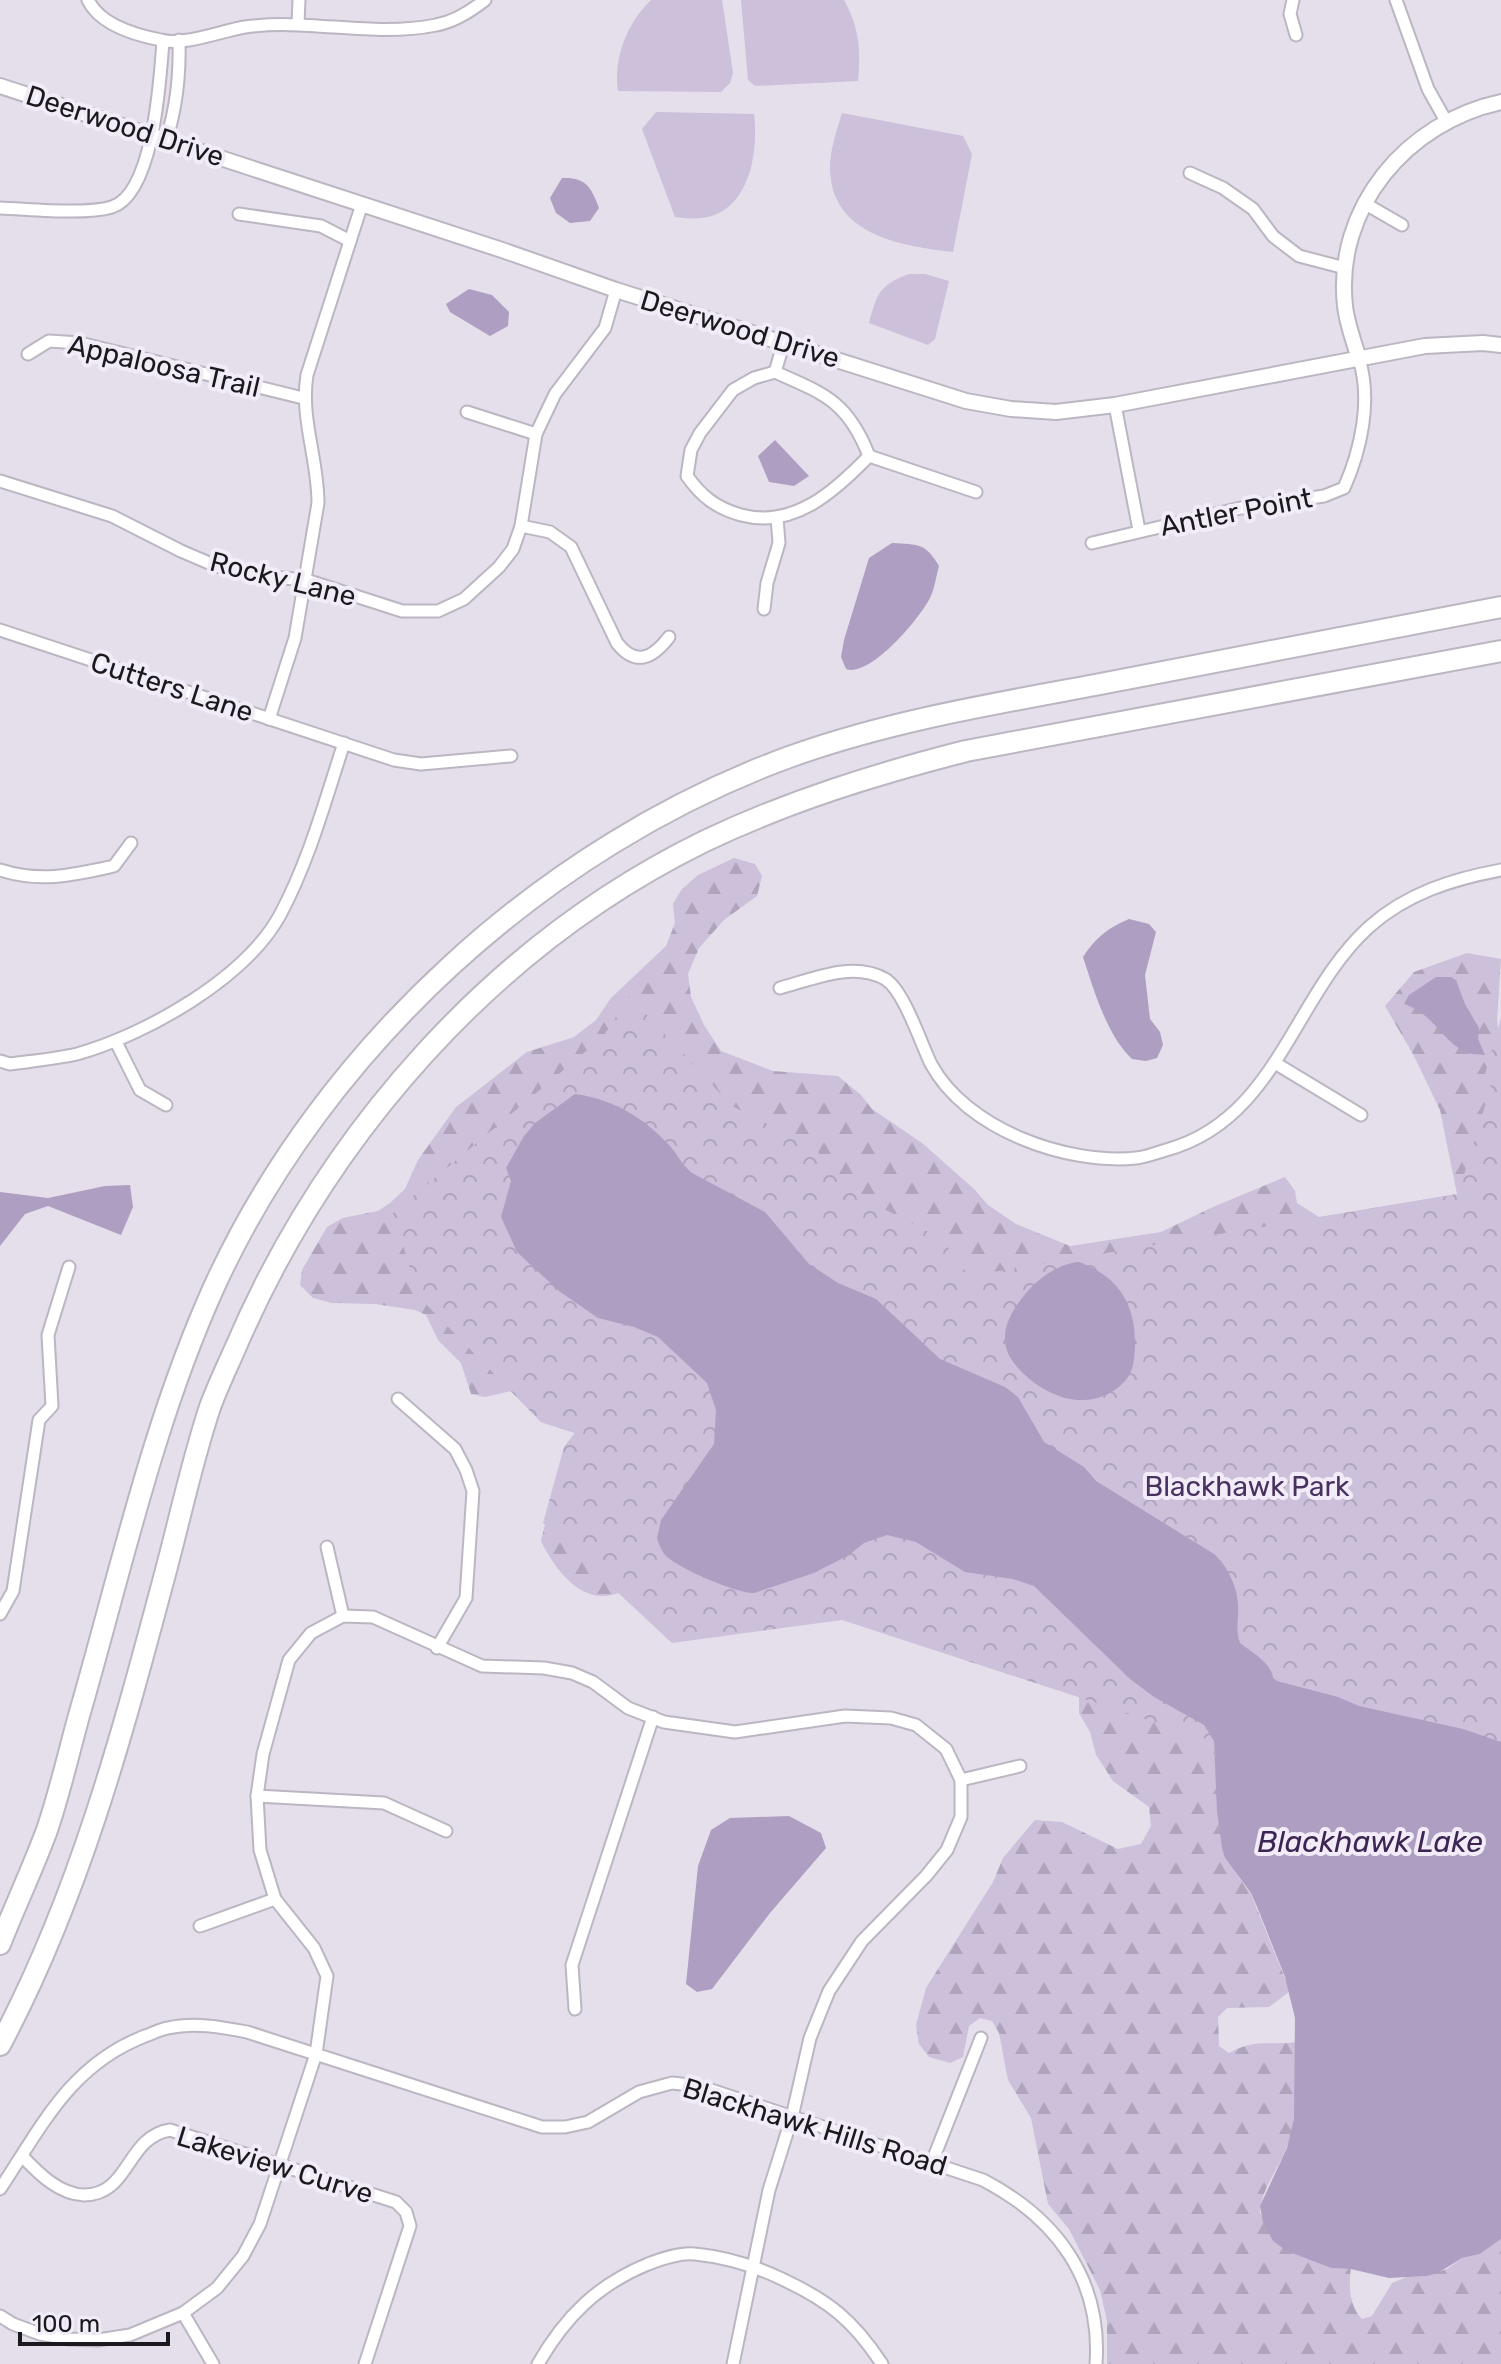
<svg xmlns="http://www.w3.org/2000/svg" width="1501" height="2364" font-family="Rubik,sans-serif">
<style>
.grass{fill:#ccc0db}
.forest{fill:url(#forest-firs)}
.park{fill:url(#park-crowns)}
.water{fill:#ae9ec2}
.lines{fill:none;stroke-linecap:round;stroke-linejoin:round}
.minor-casing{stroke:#bbb6c1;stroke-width:15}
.tertiary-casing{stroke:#bbb6c1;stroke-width:18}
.motorway-casing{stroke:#bbb6c1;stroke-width:24}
.minor{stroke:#fff;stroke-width:11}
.tertiary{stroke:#fff;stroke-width:14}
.motorway{stroke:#fff;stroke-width:20}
.labels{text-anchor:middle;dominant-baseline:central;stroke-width:8;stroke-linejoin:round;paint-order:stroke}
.street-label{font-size:28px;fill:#1b191d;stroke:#f1ecf7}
.park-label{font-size:28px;fill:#483060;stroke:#f1ecf7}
.water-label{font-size:30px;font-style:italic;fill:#3c2453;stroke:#f1ecf7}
</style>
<defs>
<pattern id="forest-firs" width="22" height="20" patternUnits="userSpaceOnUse" patternTransform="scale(2)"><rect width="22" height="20" fill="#ccc0db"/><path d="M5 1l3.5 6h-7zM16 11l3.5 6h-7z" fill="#afa4bc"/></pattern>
<pattern id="park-crowns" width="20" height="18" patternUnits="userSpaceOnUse" patternTransform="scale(2)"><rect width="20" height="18" fill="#ccc0db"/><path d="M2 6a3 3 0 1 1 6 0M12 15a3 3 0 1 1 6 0" fill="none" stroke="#afa4bc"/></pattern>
</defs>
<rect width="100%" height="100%" fill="#e4dfea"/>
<g class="grass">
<path d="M651,0h71l11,73 -3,10 -9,9 -103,-1c-5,-33 9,-68 33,-91z"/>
<path d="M741,0h103c15,27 17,50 14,81l-103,5 -7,-6z"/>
<path d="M656,112l98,2c4,33 -2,84 -37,100 -14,6 -27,5 -42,3l-33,-88z"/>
<path d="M842,113l121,23 9,18 -19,98c-52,-6 -123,-17 -123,-85 0,-17 7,-37 12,-54z"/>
<path d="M909,274h16l24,7 -14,58 -7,6 -59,-22c8,-29 10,-38 40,-49z"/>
</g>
<g class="forest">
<path d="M734,858l21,6 7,12 -5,20 -33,24 -25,28 -11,26 3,23 13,28 17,26 52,20 65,5 23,19 11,14 50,34 52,46 14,16 28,19 54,22 91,-14 52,-25 72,-30 10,14 2,12 22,14 138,-23 -17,-84 -26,-54 -29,-50 29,-34 53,-19 34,6 -4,61 4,31v353l-960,-131 77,320c-35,14 -63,-23 -77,-52l23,-94 11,-14 -34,-11 -30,-31 -26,6 -14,-3 -10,-31 -23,-23 -12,-25 -11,-5 -40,-6 -43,-1 -19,-5 -13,-13 2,-15 25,-43 16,-9 35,-7 12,-8 15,-14 13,-29 38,-53 71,-55 47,-15 22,-17 15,-22 55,-52 9,-23 -2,-19 9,-15 16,-14z"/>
<path d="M1003,1635l207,98 4,8 5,84 6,33 26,36 39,97 -21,16 -42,1 -9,9 1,29 10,7c27,-15 40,-7 67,-11 0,36 3,73 -10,107 -8,21 -25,40 -26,64l29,38 42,17 20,1c-3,16 -1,39 11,50l10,-3 20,-33 15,-6 20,-1 20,-7 15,-11 18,-4 21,-15v125h-394v-43l-7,-31 -31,-61 -21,-25 -17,-86 -23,-38 -9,-47 -7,-12 -12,-3 -11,8 -6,31 -13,6 -21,-6 -10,-13 -3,-19 10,-37 67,-106 10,-24 32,-38 27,2 56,27 23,-5 10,-18 -2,-19 -36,-26 -9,-14 -8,-12 -6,-23 -11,-19v-16l-8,-9 -65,-14z"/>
</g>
<polygon class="park" points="629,996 732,1106 814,1148 859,1196 942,1239 969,1276 1458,1194 1491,1086 1483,1081 1501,1018 1501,1835 842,1620 672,1643 543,1523 564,1447 575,1433 541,1422 419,1297 393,1213 603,1037"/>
<g class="water">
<path d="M562,178c24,-1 29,9 37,30l-9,13 -20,2 -14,-10 -6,-15z"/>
<polygon points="469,289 492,295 509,312 508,326 490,336 450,312 446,304"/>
<polygon points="775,440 809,476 794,486 769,482 758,456"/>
<path d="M892,543c26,2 33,-1 47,23 -3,10 -4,22 -9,32 -10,20 -60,80 -84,71l-5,-12 3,-17 25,-82z"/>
<path d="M1129,919l20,5 7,8 -11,43 5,44 10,13 3,13 -6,13 -11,3 -14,-2c-26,-25 -38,-69 -49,-102 12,-19 26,-30 46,-38z"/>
<path d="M1436,977h15l5,3 9,24 14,24 -1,11 7,16c-6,-1 -14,0 -19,-3 -25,-11 -30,-37 -62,-48l5,-9z"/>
<path d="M575,1094c37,5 67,22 93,50 9,9 13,20 24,29l73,39 44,52 29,19 38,16 64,60 65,28 13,10 26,45 40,25 12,14 118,73c13,11 24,34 24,51 1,14 -3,25 2,38 11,9 31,19 33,35l4,3 61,16 21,9 104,23 38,13v497l-21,15 -18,4 -24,15 -11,3 -38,2 -38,-9 -20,-1 -44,-17 -14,-10 -10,-19 -3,-16 27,-58 7,-30 1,-100 -10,-41 -27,-68 -7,-16 -26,-35 -3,-10 -5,-37 -3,-70 -10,-16 -50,-28 -24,-18 -96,-93 -21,-7 -48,-7 -49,-30 -29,-7 -23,8 -15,12 -35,18 -60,20c-16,1 -76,-25 -88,-37 -4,-4 -7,-12 -9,-17l4,-19 53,-76 2,-34 -9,-27 -49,-46 -24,-10 -36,-9 -39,-27 -42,-39 -16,-35 10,-36 -5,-13 18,-32 11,-13z"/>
<polygon points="130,1185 133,1207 121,1235 48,1206 25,1214 0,1246 0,1192 48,1198 105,1186"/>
<path d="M1079,1262c40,15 57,42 56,85 -1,13 -1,24 -10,34 -32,34 -79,18 -107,-13 -7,-8 -12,-16 -13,-27 -1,-19 10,-35 22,-49 12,-14 33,-29 52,-30z"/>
<polygon points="789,1816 821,1833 826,1848 770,1913 712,1989 697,1992 686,1984 698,1866 711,1830 730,1818"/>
</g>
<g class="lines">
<defs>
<g id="minor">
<path d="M88,0c12,25 47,35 73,40 23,6 60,-9 84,-13 64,-9 127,11 191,-2 17,-3 35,-14 49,-25"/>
<polyline points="1293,0 1290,14 1296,35"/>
<polyline points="1396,0 1428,89 1446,121"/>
<polyline points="298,23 299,0"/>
<path d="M166,140c11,-33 14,-65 13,-100"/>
<polyline points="1190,173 1223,188 1253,209 1273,236 1299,256 1345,268"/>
<polyline points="1364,203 1402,225"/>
<path d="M0,208c30,1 85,7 112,-1 42,-14 48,-128 51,-166"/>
<polyline points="239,214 321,226 350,241"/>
<polyline points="28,354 49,341 80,343 303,398"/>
<path d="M775,372c50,22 73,30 94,84 -34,35 -75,73 -128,59 -25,-7 -40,-19 -54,-39l4,-26 9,-17 33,-43 21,-12z"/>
<polyline points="775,372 784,342"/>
<polyline points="1115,405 1139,530"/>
<polyline points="467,412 536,434"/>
<polyline points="869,456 976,492"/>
<polyline points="0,481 112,516 181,551 216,566 259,576 306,580 402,611 438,611 464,599 499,567 513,549 521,526 536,434 555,394 605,328 616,290"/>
<path d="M521,526l29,6 21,15 46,96c19,24 36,15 52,-6"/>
<path d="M1092,543l149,-35 83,-12 20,-8c17,-38 28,-88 15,-129"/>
<polyline points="764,609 767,583 779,543 777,518"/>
<polyline points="0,630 394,760 421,764 511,756"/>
<path d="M269,719l26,-81 23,-135c0,-44 -18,-85 -11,-128l55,-171"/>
<path d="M0,870c41,13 73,5 114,-4l17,-23"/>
<path d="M780,988c33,-9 73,-27 105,-9 19,11 36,65 46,85 35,65 135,101 205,94 10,-1 20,-5 30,-8 111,-30 127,-154 203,-223 38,-34 84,-48 132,-57"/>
<polyline points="116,1042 140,1090 166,1105"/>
<path d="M0,1061l10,3c22,-3 45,-5 67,-10 68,-19 168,-75 203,-139 29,-54 45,-114 64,-172"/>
<polyline points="1275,1063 1361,1115"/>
<polyline points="398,1399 455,1449 466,1470 473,1491 466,1598 437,1648"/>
<polyline points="327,1547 343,1616"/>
<polyline points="0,1614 13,1591 39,1420 52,1406 48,1335 69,1267"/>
<polyline points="961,1780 1020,1766"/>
<polyline points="257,1796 384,1803 446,1831"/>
<polyline points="200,1926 275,1899"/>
<polyline points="575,2009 572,1965 653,1717"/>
<path d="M22,2156c17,18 37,38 62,39 46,0 42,-58 86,-65l226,72 10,10 4,14 -45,138"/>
<polyline points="932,2162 981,2038"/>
<path d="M0,2189c42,-63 70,-124 145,-153 7,-2 15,-7 23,-8 26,-6 53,-1 79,4l295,95h23l23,-5 51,-30 33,-9 27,3 284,94c73,38 119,99 113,184"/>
<polyline points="183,2313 213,2364"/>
<polyline points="0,2316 13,2324 40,2334 69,2339 98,2340 130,2335 183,2313 217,2288 243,2256 260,2224 316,2054 327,1976 314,1948 275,1899 260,1850 257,1796 263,1754 289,1660 311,1633 343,1616 373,1617 482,1666 544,1668 572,1673 593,1682 628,1708 664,1722 735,1732 845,1716 891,1718 916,1725 946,1749 961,1780 961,1817 947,1850 926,1876 862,1941 829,1991 810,2038 792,2117 769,2190 733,2364"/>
<path d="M538,2364c27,-47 59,-79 110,-100 13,-5 32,-12 47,-10 30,3 60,12 87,25 47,22 71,41 100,85"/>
</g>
<g id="tertiary">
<polyline points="0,86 505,251 616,290 966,401 1011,409 1056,412 1115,405 1425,346 1483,343 1501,345"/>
<path d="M1359,359c-5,-17 -12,-35 -14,-53 -11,-98 62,-184 156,-204"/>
</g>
<g id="motorway">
<path d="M0,1944c15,-38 33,-76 47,-114 13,-38 22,-79 33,-118 41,-142 73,-290 134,-425 109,-239 331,-442 578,-531 98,-35 201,-52 303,-71 136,-26 271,-52 406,-78"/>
<path d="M0,2045c79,-148 122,-310 165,-471 15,-56 27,-113 45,-167 7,-19 16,-38 24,-56 92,-216 258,-406 471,-510 84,-40 171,-67 261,-90l535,-100"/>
</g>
</defs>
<use href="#minor" class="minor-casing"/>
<use href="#tertiary" class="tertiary-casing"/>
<use href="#motorway" class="motorway-casing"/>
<use href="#minor" class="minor"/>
<use href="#tertiary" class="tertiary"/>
<use href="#motorway" class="motorway"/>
</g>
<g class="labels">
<g class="street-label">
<text transform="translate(125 126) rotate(18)">Deerwood Drive</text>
<text transform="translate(740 329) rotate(17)">Deerwood Drive</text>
<text transform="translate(164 366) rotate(13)">Appaloosa Trail</text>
<text transform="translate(1236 512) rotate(-11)">Antler Point</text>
<text transform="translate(283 579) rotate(14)">Rocky Lane</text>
<text transform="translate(172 687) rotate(18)">Cutters Lane</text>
<text transform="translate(815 2127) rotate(17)">Blackhawk Hills Road</text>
<text transform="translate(275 2165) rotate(17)">Lakeview Curve</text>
</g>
<g class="park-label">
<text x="1247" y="1486">Blackhawk Park</text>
</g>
<g class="water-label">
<text x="1370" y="1842">Blackhawk Lake</text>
</g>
</g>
<path d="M20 2332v12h148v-12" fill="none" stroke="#1b191d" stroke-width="4"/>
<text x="32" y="2332" font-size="24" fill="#1b191d" stroke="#f1ecf7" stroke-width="6" paint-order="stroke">100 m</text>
</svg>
